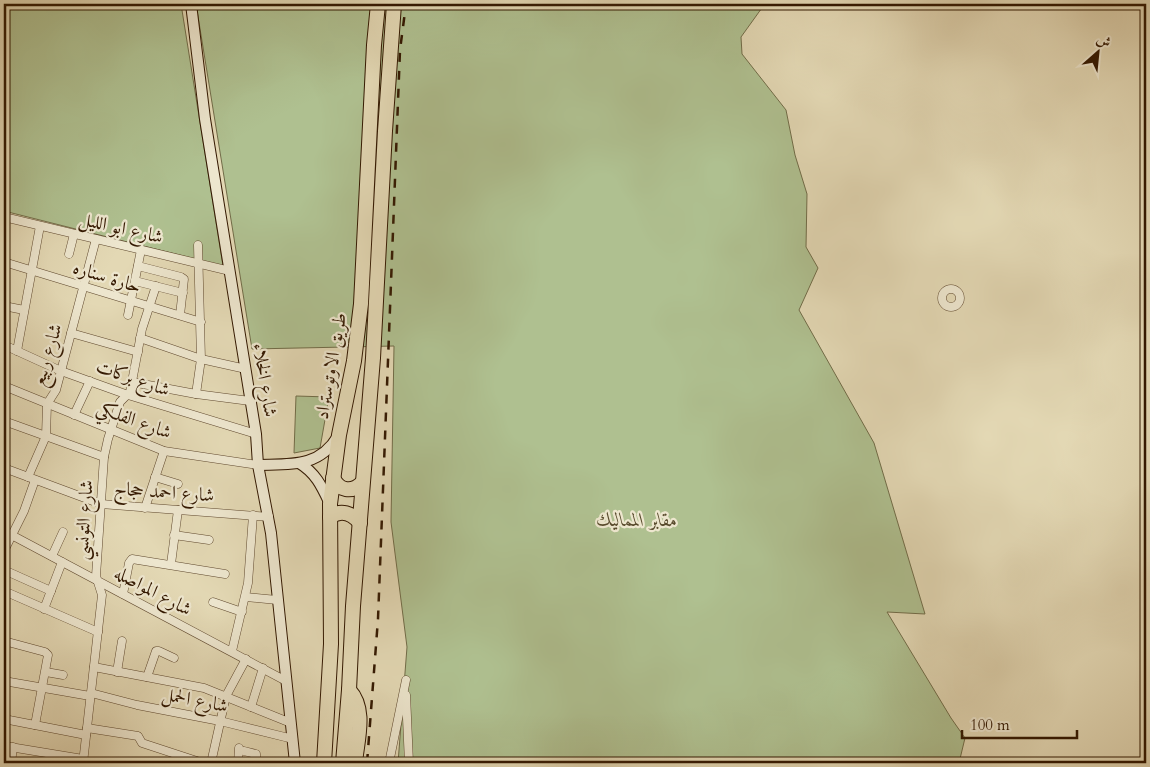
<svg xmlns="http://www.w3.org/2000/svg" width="1150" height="767" font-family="Cardo,Amiri,serif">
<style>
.green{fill:#afc090;stroke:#716c48}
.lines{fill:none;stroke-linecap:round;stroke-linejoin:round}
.street-casing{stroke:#5f482e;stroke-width:9}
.secondary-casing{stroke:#331801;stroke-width:12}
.highway-casing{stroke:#331801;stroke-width:16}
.street{stroke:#ede6ce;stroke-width:8}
.secondary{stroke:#ede6ce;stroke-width:10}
.highway{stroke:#e3d8b4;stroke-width:14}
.rail{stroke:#331801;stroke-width:2.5;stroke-dasharray:9 9;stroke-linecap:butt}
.labels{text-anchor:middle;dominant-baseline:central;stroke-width:4.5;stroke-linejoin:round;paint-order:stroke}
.street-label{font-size:19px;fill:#331801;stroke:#ede6ce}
.park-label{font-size:19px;font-style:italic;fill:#584a2c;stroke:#ede6ce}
</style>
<rect width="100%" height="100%" fill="#e3d8b4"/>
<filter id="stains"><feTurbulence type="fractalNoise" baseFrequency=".004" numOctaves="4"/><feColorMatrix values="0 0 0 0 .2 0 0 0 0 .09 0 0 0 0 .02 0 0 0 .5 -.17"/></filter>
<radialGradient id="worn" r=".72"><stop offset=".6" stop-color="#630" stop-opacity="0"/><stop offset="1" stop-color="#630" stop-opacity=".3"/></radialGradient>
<g class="green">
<polygon points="4,4 181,4 223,266 4,211"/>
<polygon points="196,4 823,4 820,9 764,5 741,37 742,54 786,110 795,155 807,194 806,247 818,268 799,310 874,443 925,614 887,612 951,718 965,738 959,763 398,763 407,647 391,522 394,346 252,349"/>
<polygon points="296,396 329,397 320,448 294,453"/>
</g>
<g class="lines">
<defs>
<g id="street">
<polyline points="4,217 230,271"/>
<polyline points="69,254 74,234"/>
<polyline points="4,262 201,322"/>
<polyline points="138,266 181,277 184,279 180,315"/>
<polyline points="135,281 183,293"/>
<circle cx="951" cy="298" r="9"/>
<polyline points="4,306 24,310"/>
<polyline points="128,315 141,250"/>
<polyline points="71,333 138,352"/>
<polyline points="140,338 201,359 246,369"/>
<polyline points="4,345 61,371 128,395 256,434"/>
<polyline points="17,351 40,226"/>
<polyline points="132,382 196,394 250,401"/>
<polyline points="4,386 164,451 258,465"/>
<polyline points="196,394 201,359 198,245"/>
<polyline points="74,415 90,381"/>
<polyline points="4,421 104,457"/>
<polyline points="4,468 101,504 269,517"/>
<polyline points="28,477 46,436 47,404 56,390 96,239"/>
<polyline points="155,477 178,484"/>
<polyline points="145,508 164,451"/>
<polyline points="4,531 286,681"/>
<polyline points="174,535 209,540"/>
<polyline points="4,551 24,511 35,480"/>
<polyline points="52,556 63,532"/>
<polyline points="171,564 178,510"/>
<polyline points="4,570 51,591"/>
<polyline points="4,591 98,632"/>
<polyline points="123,594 129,563 132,559 225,574"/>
<polyline points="246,597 277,600"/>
<polyline points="213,602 242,612"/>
<polyline points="44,609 62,562"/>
<polyline points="4,641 45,652 48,655 35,725"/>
<polyline points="232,651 248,583 253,515"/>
<polyline points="94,667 204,688 291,723"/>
<polyline points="46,672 63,675"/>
<polyline points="117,672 122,641"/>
<polyline points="147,677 156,651 159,651 174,658"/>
<polyline points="4,681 90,696"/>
<polyline points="91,693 137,705 220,721 293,739"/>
<polyline points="406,695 409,763"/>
<polyline points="251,707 263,668"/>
<polyline points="4,719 86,735"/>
<polyline points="87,728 138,736 142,743 203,763"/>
<polyline points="4,746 83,759"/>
<polyline points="244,751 256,754 256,763"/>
<polyline points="11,763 13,747"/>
<polyline points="83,763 102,595 96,576 104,457 108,439 118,408 120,402 130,392 142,329 156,286"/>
<polyline points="83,763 139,763"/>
<polyline points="211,763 226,696 246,659"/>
<polyline points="238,763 239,748"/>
<polyline points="389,763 406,680"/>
</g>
<g id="secondary">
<polyline points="191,4 205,119 256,434 258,465 271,533 295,763"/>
<path d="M299,463c17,10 23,24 31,41"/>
<path d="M258,465c32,-1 61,3 80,-29"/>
</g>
<g id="highway">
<path d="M333,478c6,13 19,15 29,5"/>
<path d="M330,517c11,-8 22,-4 30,6"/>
<path d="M349,690c18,19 8,50 6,73"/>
<polyline points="324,763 331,644 330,504 339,435 354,361 361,304 374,45 378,4"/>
<polyline points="343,763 349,690 353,606 373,358 385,131 394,4"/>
</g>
</defs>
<use href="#street" class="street-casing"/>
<use href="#secondary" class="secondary-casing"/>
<use href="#highway" class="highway-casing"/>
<use href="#street" class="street"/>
<use href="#secondary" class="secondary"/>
<use href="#highway" class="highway"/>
<polyline class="rail" points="367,763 378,619 400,50 406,4"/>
</g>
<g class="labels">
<g class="street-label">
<text transform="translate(121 228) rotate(13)">شارع ابو الليل</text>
<text transform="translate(107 277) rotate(17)">حارة سناره</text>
<text transform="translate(47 355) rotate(-73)">شارع ربيع</text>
<text transform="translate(331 366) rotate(-80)">طريق الاوتوستراد</text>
<text transform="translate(133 378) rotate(19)">شارع بركات</text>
<text transform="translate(265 380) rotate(81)">شارع الخلاء</text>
<text transform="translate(134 420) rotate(20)">شارع الفلكي</text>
<text transform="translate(164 492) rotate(4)">شارع احمد حجاج</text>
<text transform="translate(84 520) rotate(-86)">شارع التونسي</text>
<text transform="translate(153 591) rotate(28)">شارع المواصله</text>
<text transform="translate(195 700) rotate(11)">شارع الحمل</text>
</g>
<g class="park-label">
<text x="637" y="520">مقابر المماليك</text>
</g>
</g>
<rect width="1150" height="767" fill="none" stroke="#e3d8b4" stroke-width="20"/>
<rect x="5" y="5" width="1140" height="757" fill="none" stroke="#331801" stroke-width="2.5"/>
<rect x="10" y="10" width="1130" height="747" fill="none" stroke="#331801"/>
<g transform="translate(1098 52) rotate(27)" stroke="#ede6ce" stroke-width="4" paint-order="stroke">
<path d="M0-4L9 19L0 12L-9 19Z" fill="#331801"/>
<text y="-8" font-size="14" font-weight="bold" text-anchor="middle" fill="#331801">ش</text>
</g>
<path d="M962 730v8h115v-8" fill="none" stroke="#331801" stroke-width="2.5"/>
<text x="970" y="730" font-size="15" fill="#331801" stroke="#ede6ce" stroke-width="4" paint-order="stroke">100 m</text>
<rect width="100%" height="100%" filter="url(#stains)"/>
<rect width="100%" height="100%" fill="url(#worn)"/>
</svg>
